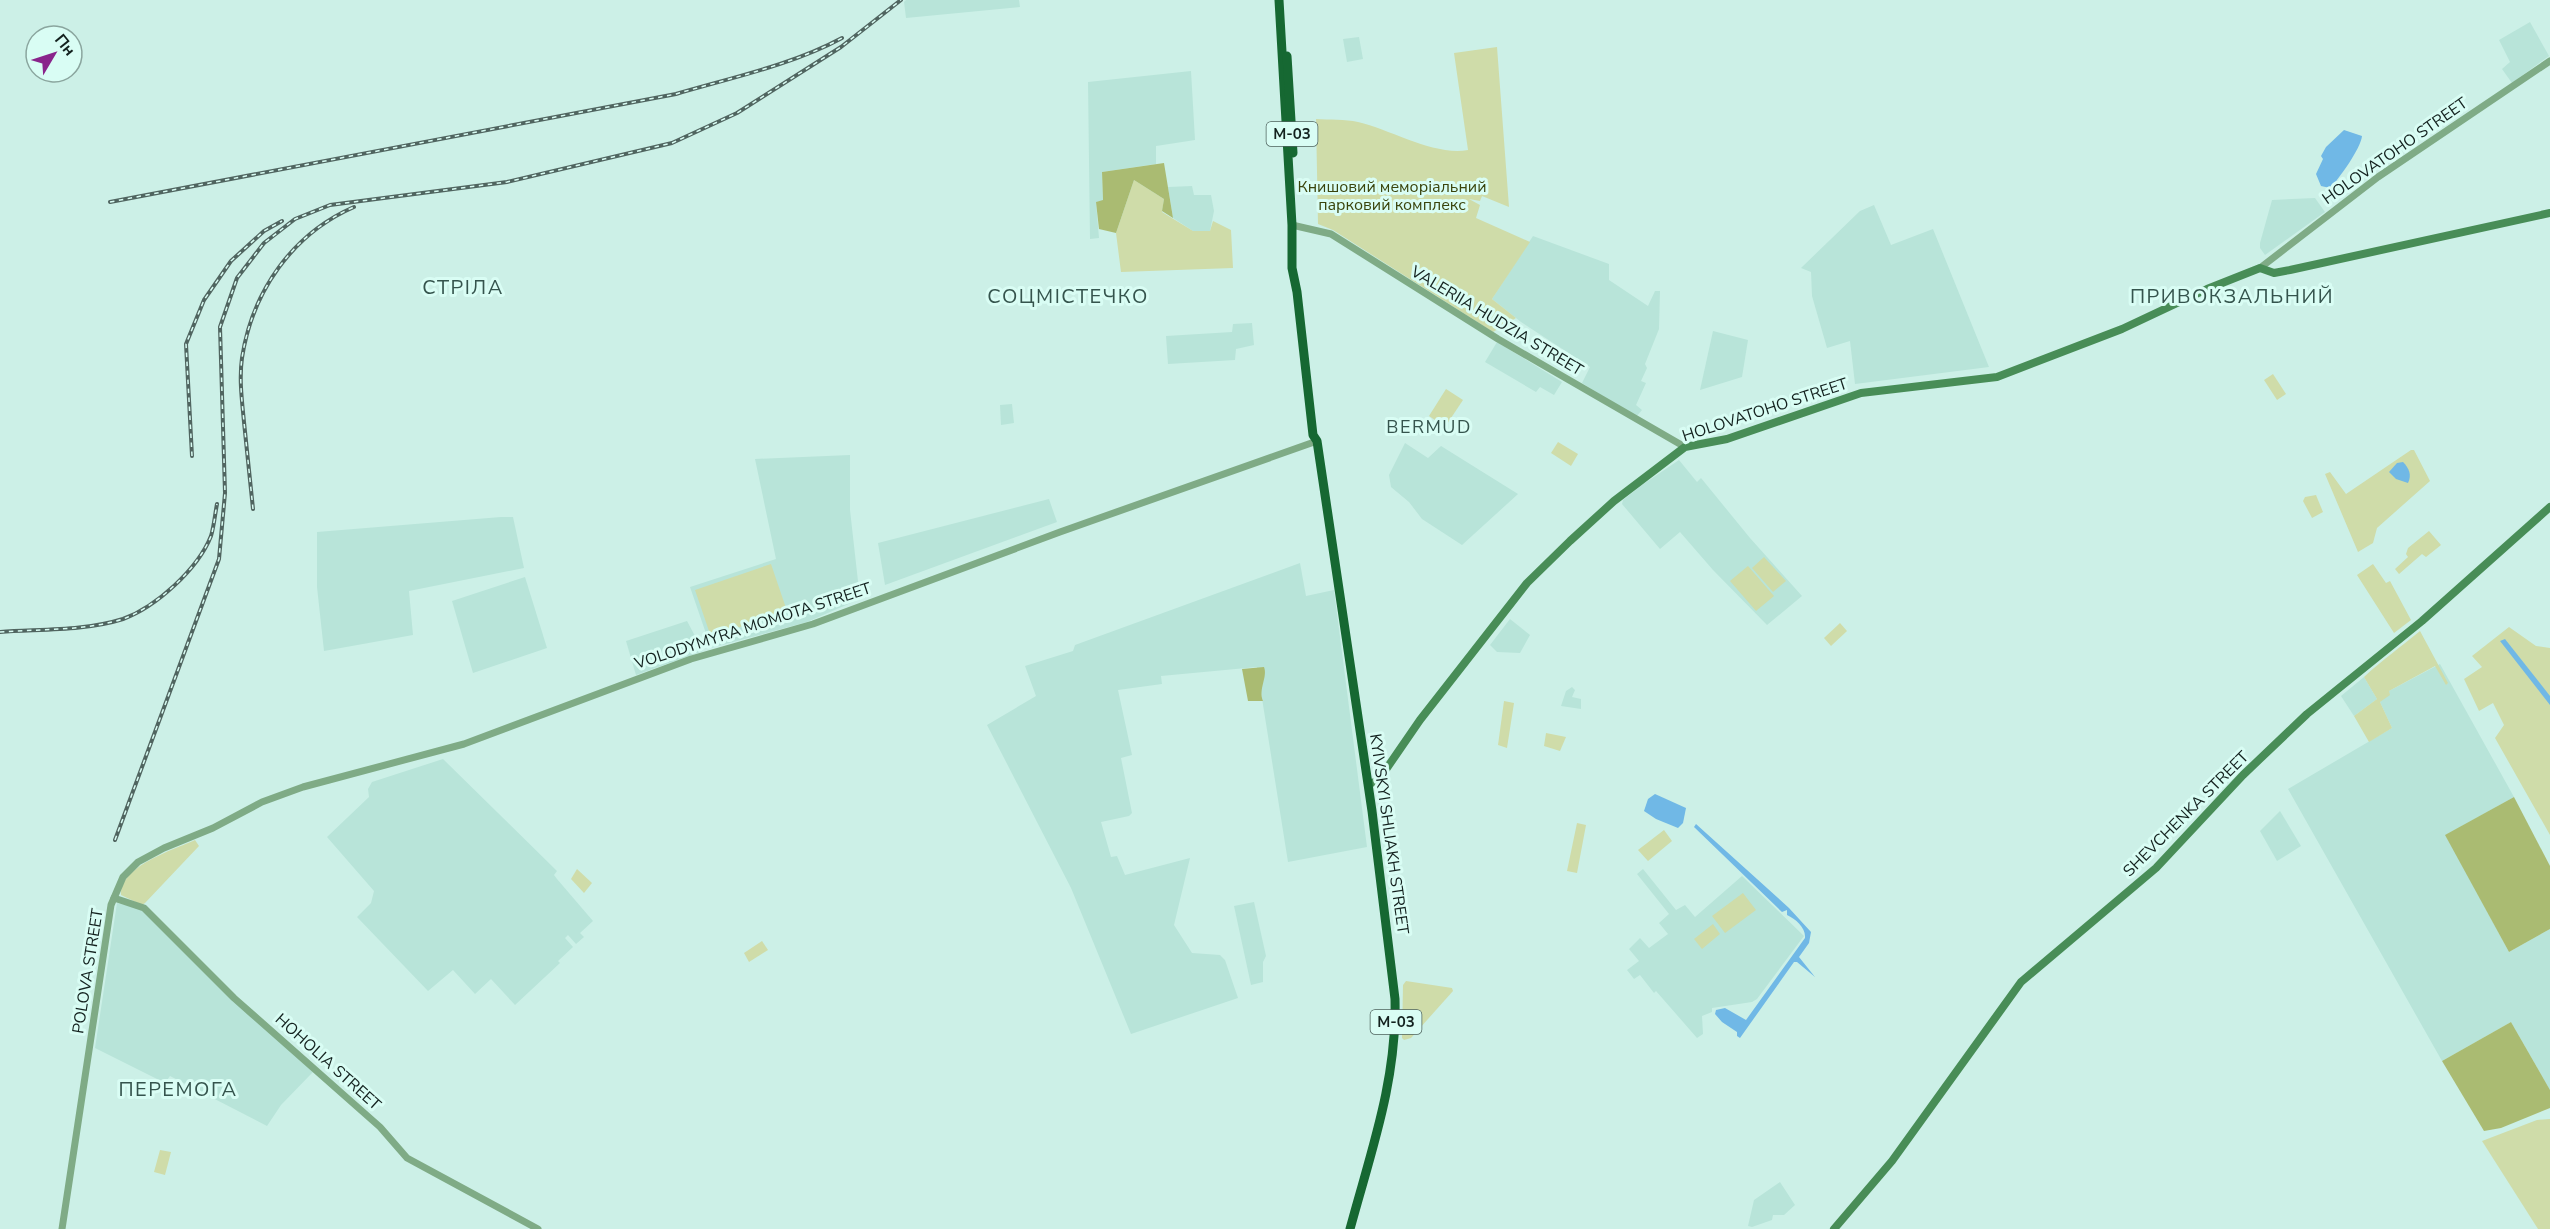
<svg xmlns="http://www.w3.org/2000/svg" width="2550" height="1229" font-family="'Nunito Sans',sans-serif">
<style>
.built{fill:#b8e4d9}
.green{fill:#cfdca9}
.forest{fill:#aabb72}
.water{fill:#70b8e6}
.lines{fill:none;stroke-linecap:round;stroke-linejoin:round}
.tertiary{stroke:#7fab86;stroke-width:7}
.secondary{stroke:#488d57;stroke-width:8}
.trunk{stroke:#166832;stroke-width:9}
.rail-casing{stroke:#506560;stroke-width:4}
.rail{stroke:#d9fdf4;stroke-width:1.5;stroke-dasharray:4.5;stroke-linecap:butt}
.labels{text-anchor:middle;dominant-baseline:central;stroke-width:6;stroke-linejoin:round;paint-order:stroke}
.shield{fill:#d9fdf4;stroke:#4e635e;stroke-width:1.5}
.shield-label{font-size:15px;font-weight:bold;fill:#13211e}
.street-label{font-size:16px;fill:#13211e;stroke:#d9fdf4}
.park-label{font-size:16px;fill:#3a440c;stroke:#d9fdf4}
.neighbourhood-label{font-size:18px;letter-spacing:1.5px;fill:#35544d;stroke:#d9fdf4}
.quarter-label{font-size:20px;letter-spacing:1.5px;fill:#35544d;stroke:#d9fdf4}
</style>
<rect width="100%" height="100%" fill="#ccf0e7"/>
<g class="built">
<polygon points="906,0 1019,0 1020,7 906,18 904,2"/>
<polygon points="2530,22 2549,56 2512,83 2502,69 2510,62 2499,40"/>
<polygon points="1359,37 1363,59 1347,62 1343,39"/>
<polygon points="1191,71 1195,140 1156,146 1156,164 1102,172 1103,201 1096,202 1099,238 1090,239 1088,82"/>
<polygon points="1192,186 1194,195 1211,195 1214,211 1210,231 1193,231 1173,218 1168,187"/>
<polygon points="2315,198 2325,212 2265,255 2260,248 2260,243 2272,200"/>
<polygon points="1874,205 1891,245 1933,229 1989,367 1855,384 1850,341 1827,348 1812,296 1811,272 1801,268 1860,211"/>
<polygon points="1533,236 1609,264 1609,280 1648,306 1655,291 1660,291 1659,329 1645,364 1647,368 1641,381 1646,383 1636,405 1642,410 1636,417 1582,383 1590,367 1521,322 1492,299"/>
<polygon points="1252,323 1254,345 1236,349 1235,360 1168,364 1166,336 1232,332 1233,324"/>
<polygon points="1713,331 1748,340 1742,377 1700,390"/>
<polygon points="1497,342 1562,382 1554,395 1540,387 1536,392 1485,362"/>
<polygon points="1012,404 1014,423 1001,425 1000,405"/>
<polygon points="1405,443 1428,458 1441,446 1518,494 1462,545 1422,519 1409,502 1391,487 1389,475"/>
<polygon points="850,455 850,510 860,599 807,622 711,648 690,587 776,559 755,459"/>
<polygon points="1679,460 1697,482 1701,478 1750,538 1802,596 1767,625 1713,570 1680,532 1660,549 1622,504 1623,500 1642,485"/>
<polygon points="1049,499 1057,522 885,585 878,543"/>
<polygon points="501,517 513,517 524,568 409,591 413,635 324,651 317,587 317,532"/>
<polygon points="1300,563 1306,596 1334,590 1367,847 1288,862 1257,667 1161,676 1162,684 1118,690 1132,755 1121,758 1132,813 1129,816 1101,822 1111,857 1117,856 1125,875 1190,858 1174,925 1192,953 1220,955 1225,960 1238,998 1131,1034 1071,888 987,725 1036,696 1025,666 1073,651 1075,645"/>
<polygon points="525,577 547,648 473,673 452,601"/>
<polygon points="1510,619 1530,635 1520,653 1497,652 1490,645"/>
<polygon points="687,621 703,651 636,675 626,641"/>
<polygon points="2440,664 2514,797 2446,835 2509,952 2550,929 2550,1090 2511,1022 2442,1061 2288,789 2392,728 2380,702 2389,691"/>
<polygon points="2364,677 2377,699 2354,716 2341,696"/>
<polygon points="1572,687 1575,690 1572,697 1581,699 1581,709 1561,706 1566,691"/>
<polygon points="443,759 557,871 554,875 557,879 593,921 580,933 584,937 576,944 568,935 565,938 573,947 558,961 560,963 515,1005 491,979 475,994 453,970 428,991 357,917 371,903 374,891 327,837 369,797 368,789 372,782"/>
<polygon points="2280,811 2301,846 2277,861 2260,831"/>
<polygon points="1643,869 1676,910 1685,905 1695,917 1742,876 1804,936 1757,999 1752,1002 1712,1008 1712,1012 1702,1016 1703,1034 1697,1038 1656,991 1654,993 1640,975 1634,979 1627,970 1639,961 1629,949 1640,938 1649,948 1668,934 1659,923 1669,914 1637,874"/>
<polygon points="1254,902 1266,956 1263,962 1263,982 1251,985 1234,906"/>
<polygon points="117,903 143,910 313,1072 281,1105 267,1126 170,1076 165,1083 95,1048"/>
<polygon points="1780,1182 1795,1205 1784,1215 1773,1215 1772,1220 1752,1227 1748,1226 1754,1200"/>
</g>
<g class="green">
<path d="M1497,47l12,160 -27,-11 -2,5 -11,-2 11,6 -4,13 54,24 -38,57 24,19 -23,14 -160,-102 -15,-6 -2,-105c13,1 29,0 42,3 34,8 76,34 110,28l-14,-97z"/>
<polygon points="1134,180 1164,199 1162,212 1193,231 1210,231 1213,221 1231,230 1233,268 1121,272 1116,233"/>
<polygon points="2273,374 2286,394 2277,400 2264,380"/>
<polygon points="1446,389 1463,400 1445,427 1429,416"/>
<polygon points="1558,442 1578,454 1571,466 1551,453"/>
<polygon points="2411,450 2414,450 2430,481 2377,528 2373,543 2358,552 2325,474 2330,472 2346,494"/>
<polygon points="2316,495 2323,512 2312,518 2303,501 2305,497"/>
<polygon points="2429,531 2441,545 2426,557 2422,554 2399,574 2395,569 2408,557 2406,554 2408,548"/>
<polygon points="1764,557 1786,581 1773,592 1752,568"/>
<polygon points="771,564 787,611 711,637 695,590"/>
<polygon points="2373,564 2386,583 2390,581 2411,620 2394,633 2357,575"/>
<polygon points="1748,566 1774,596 1756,611 1730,581"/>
<polygon points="1840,623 1847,631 1831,646 1824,638"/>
<polygon points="2509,627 2536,646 2550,648 2550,835 2495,738 2504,725 2493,703 2479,711 2464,679 2482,667 2472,656"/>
<path d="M2420,631l28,52 -2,2 -11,-19 -46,25 1,4 -10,7 12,26 -23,14 -15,-26 23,-17 -13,-22c18,-17 37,-30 56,-46z"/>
<polygon points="1504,701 1514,703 1507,748 1498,745"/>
<polygon points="1546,733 1566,737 1560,751 1544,746"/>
<polygon points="1577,823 1586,825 1577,873 1567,871"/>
<polygon points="1664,830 1672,841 1648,861 1638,850"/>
<path d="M195,840l4,6 -54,57 -3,2 -21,-10c-1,-29 52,-45 74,-55z"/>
<polygon points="577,869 592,883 584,893 571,879"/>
<polygon points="1743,893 1756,910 1725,933 1712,916"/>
<polygon points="1713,924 1720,934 1702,949 1694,939"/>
<polygon points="762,941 768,950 749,962 744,953"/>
<polygon points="1406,981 1452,988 1453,991 1411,1038 1404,1040 1402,1038 1403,985"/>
<polygon points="2550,1119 2550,1229 2538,1229 2482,1141 2537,1120"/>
<polygon points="160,1150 171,1152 165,1175 154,1172"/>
</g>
<g class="forest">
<polygon points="1164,163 1173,218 1162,211 1164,199 1134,180 1116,233 1099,229 1096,202 1103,200 1102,172"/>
<path d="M1264,667c4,10 -6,22 -1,34h-15l-6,-32z"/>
<polygon points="2514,797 2550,866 2550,929 2509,952 2445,835"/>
<polygon points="2511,1022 2550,1090 2550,1108 2501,1128 2484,1131 2442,1061"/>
</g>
<g class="water">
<path d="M2344,130l18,6c-1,12 -23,43 -32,52l-9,-2 -5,-12 7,-15 -2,-3 5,-9z"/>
<path d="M2403,462c6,6 9,13 5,21l-12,-4 -7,-7 8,-9z"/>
<polygon points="2505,639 2550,696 2550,705 2500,641"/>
<polygon points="1655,794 1686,808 1683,823 1678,828 1656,819 1644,811 1648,799"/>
<path d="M1696,824l93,84 22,24 -2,11 -10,14 16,20 -18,-15h-3l-54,76 -3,-2v-4l-15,-10 -7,-8 1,-4 9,-2 21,12 59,-82c1,-10 -9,-19 -18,-23v-5l-5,2 -88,-85z"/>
</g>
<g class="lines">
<g class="tertiary">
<polyline points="1292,225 1331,234 1498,339 1685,447"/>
<polyline points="2260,268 2378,177 2550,61"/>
<polyline points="114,898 144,908 234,998 380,1127 407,1158 538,1229"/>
<polyline points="62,1229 111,905 123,877 138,862 164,848 213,828 262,802 303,787 464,744 691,659 813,624 1060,532 1317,441"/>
</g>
<g class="secondary">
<polyline points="1368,784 1378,781 1420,720 1527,583 1570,541 1614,501 1685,447 1727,439 1861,393 1997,377 2122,329 2207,289 2260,268 2274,273 2290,270 2550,213"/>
<polyline points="1834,1229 1892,1161 2021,982 2156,868 2243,775 2307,714 2422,621 2550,507"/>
</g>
<g class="trunk">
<path d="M1279,0l13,225v43l5,24 16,143 4,6 55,370 23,188c2,82 -24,152 -45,230"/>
<polyline points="1287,56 1293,153"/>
</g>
<defs>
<g id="rail">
<path d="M110,202l566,-108c54,-16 116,-29 166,-56"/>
<polyline points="192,456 186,344 204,300 231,261 264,231 282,221"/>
<path d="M253,509c-3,-29 -6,-58 -9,-87 -2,-21 -5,-43 -2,-64 10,-66 50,-124 112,-151"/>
<path d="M0,632c40,-3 85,-1 123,-13 33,-12 75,-50 88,-83 3,-10 4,-22 6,-32"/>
<polyline points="115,840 219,559 225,493 220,327 237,278 264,243 295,219 330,205 507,182 672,143 737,113 841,47 901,0"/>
</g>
</defs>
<use href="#rail" class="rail-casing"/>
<use href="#rail" class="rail"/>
</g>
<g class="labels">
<g class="shield">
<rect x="1266.5" y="122" width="51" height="24" rx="4.5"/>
<rect x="1370.5" y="1010" width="51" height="24" rx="4.5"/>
</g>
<g class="shield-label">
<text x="1292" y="134">М-03</text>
<text x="1396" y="1022">М-03</text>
</g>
<g class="street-label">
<text transform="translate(2395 151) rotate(-35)">HOLOVATOHO STREET</text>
<text transform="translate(1497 321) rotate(31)">VALERIIA HUDZIA STREET</text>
<text transform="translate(1765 410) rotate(-18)">HOLOVATOHO STREET</text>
<text transform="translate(753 626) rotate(-18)">VOLODYMYRA MOMOTA STREET</text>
<text transform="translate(2186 814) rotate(-45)">SHEVCHENKA STREET</text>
<text transform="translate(1389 834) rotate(82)">KYIVSKYI SHLIAKH STREET</text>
<text transform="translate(88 971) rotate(-81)">POLOVA STREET</text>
<text transform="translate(328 1062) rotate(42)">HOHOLIA STREET</text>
</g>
<g class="park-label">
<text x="1392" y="187">Книшовий меморіальний<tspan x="1392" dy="18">парковий комплекс</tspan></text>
</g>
<g class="neighbourhood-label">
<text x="1429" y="427">BERMUD</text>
</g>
<g class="quarter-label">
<text x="463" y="287">СТРІЛА</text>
<text x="1068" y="296">СОЦМІСТЕЧКО</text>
<text x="2232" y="296">ПРИВОКЗАЛЬНИЙ</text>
<text x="178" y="1089">ПЕРЕМОГА</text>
</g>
</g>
<g transform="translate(54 54) rotate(51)"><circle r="28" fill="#d9fdf4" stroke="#8aa59e" stroke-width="1.5"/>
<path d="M0-4.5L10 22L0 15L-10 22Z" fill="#89248b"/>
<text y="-9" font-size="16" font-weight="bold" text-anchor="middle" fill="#13211e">Пн</text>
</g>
</svg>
